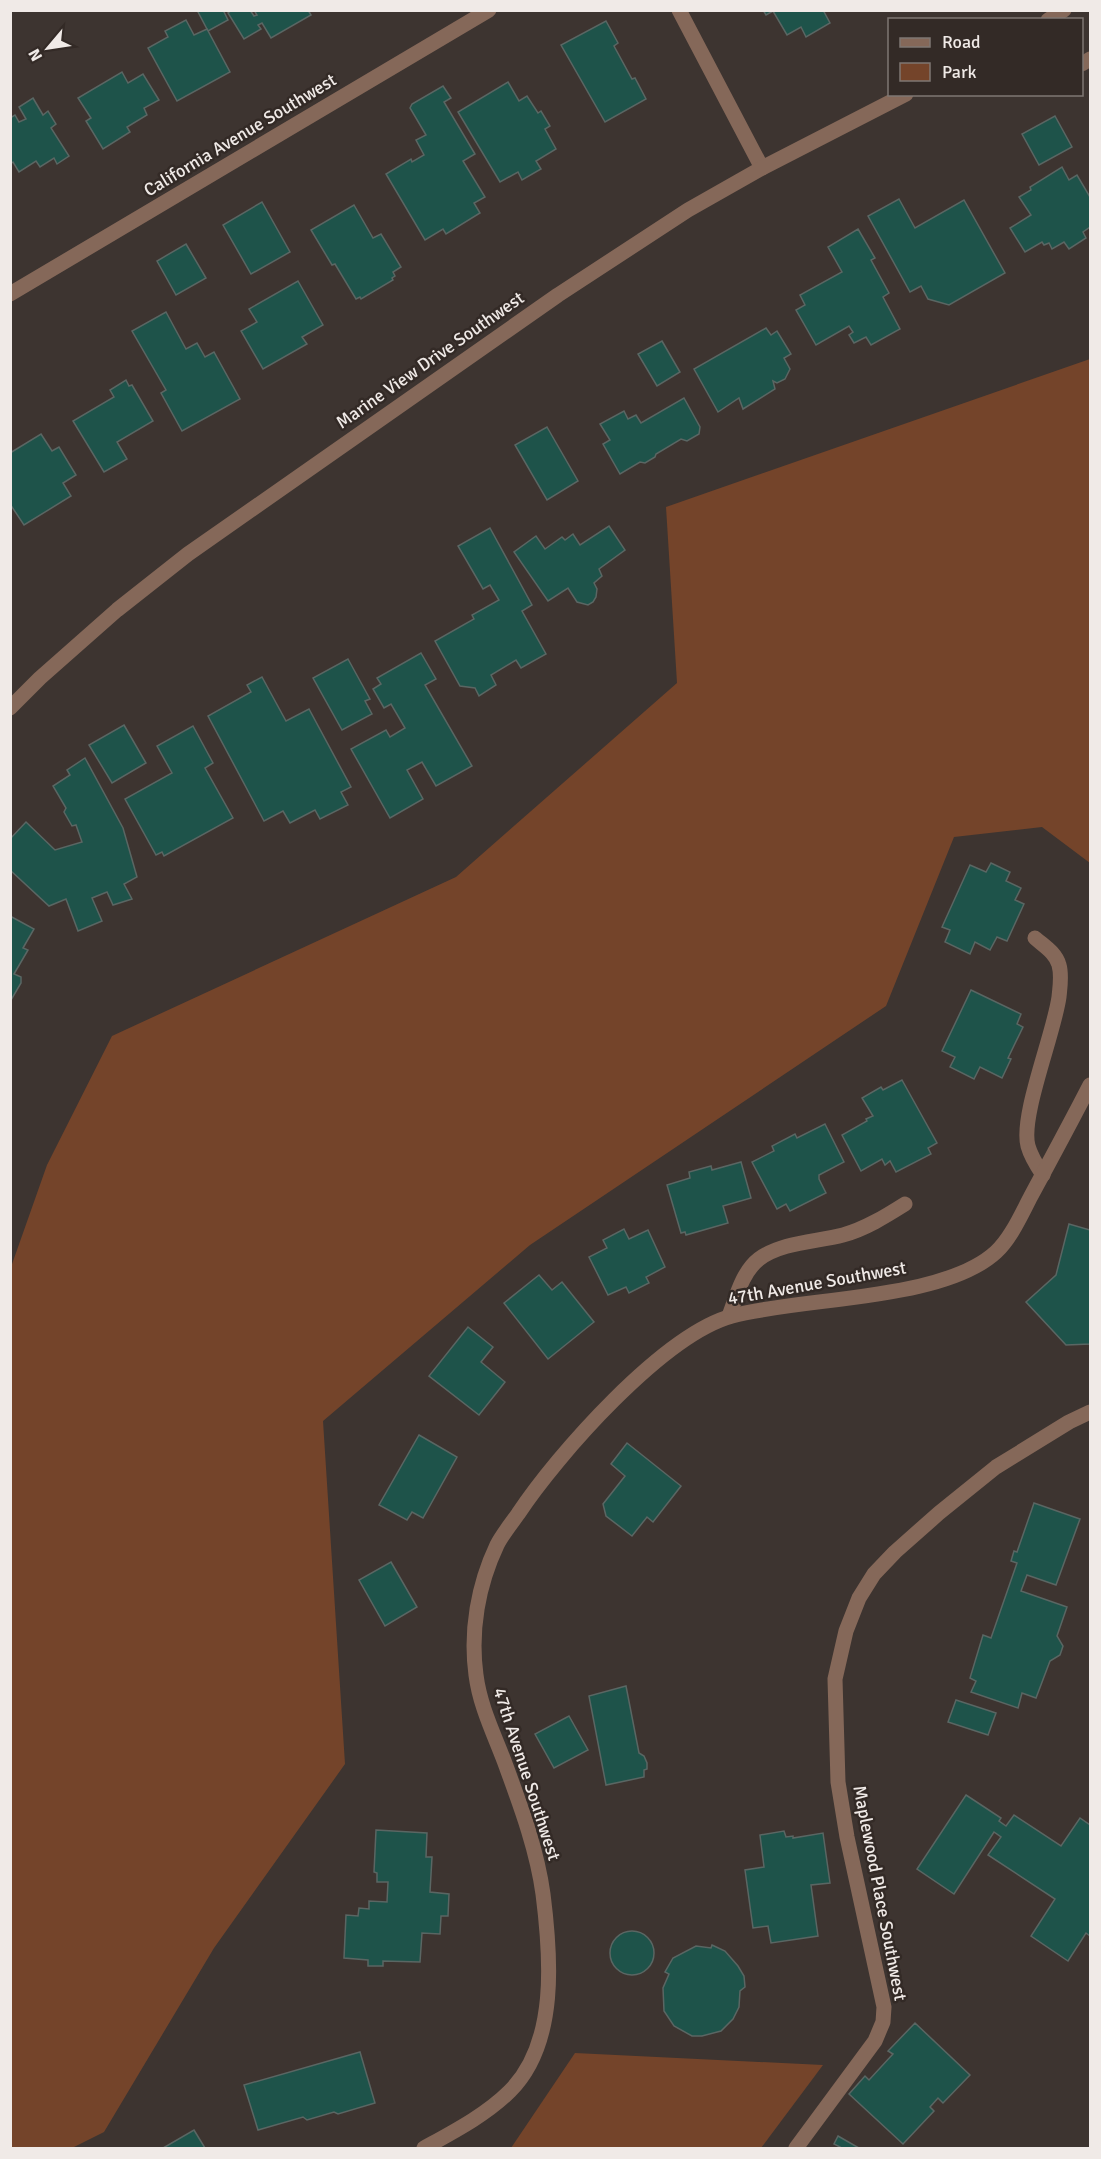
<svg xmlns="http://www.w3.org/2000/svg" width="1101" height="2159" font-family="Signika,sans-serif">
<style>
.green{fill:#74442a}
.building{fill:#1e534a;stroke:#5a6663;stroke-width:1.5}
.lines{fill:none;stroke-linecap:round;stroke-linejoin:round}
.service{stroke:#856859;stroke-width:15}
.minor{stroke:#856859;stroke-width:15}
.tertiary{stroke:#856859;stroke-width:15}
.labels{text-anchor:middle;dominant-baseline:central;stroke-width:5;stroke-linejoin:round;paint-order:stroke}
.street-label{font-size:18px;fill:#f0eae7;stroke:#332a26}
</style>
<rect width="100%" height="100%" fill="#3d3430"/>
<g class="green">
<polygon points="1090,359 1090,863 1042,827 954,837 886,1006 530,1245 323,1421 345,1764 214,1948 104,2132 72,2148 11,2148 11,1267 47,1165 112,1036 456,877 677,683 666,507"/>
<polygon points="575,2053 823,2065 761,2148 511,2148"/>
</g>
<g class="building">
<polygon points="197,10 223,10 228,20 208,31"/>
<polygon points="232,10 250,10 254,16 257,15 254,10 308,10 311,15 271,38 262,23 258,25 261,29 244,39 228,13"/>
<polygon points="763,10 823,10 830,23 806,37 801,27 787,35 773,11 766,15"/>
<polygon points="186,20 194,35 207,29 230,72 177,101 148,48 168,37 165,31"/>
<polygon points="606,21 618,43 614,46 632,79 635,78 646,99 605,122 561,45"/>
<polygon points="122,72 128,83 143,74 159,100 144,108 147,115 127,127 130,132 103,149 86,121 91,118 78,98"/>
<polygon points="508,82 519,101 527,96 538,113 541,111 550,126 545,129 556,149 536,161 541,169 522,180 518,172 500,182 458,112"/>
<polygon points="443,86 451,98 444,102 475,154 463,161 485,197 474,203 480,213 446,234 443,229 425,240 386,174 411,159 412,162 424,155 416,140 426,135 410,108 412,104"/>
<polygon points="33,98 43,115 48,111 56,124 51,128 69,156 57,164 54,158 40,167 36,161 19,172 13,162 10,164 10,118 15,115 19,122 26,119 19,107"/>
<polygon points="1055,116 1072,147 1039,165 1022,134"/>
<polygon points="1062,167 1069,180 1077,175 1090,197 1090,227 1083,232 1086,238 1069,249 1064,242 1052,249 1049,243 1044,245 1042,242 1025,252 1010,228 1031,215 1019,197 1031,190 1030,187"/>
<polygon points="899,199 915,228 964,200 1005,273 949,305 928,299 921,286 910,292 868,216"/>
<polygon points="262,202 290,252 251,274 223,225"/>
<polygon points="354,205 373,238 381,234 401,267 393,272 395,276 392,278 393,280 361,299 360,297 356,299 335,264 332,265 311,230"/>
<polygon points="858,229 875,258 871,260 889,293 883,297 900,329 871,345 866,337 854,343 849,335 853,332 849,326 816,345 796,310 805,305 800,295 842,272 828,247"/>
<polygon points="186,244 206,278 176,295 157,261"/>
<polygon points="298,281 323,325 302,337 307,344 263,369 241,331 257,322 249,309"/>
<polygon points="166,312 186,349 197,343 205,357 214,352 240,399 182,431 161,393 166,390 132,331"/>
<polygon points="766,328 771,335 777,331 791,354 784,358 790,369 785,379 777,383 773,381 775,389 743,409 739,398 718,412 694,369"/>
<polygon points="662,341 680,372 657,386 638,354"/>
<polygon points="126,380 129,386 132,385 153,421 117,442 127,459 104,472 73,421 114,397 110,390"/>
<polygon points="684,398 700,427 699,434 687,441 681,439 656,454 655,457 645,463 640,462 620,474 603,444 610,440 600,424 624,411 628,419 636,415 641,423"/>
<polygon points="547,427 578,481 547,500 515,445"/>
<polygon points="41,434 52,451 59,447 76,475 63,483 71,496 24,525 10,504 10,453"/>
<polygon points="609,526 625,550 599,569 602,576 594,583 597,589 596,597 593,602 588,605 577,602 568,588 548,601 514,552 536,536 545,549 562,537 565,540 573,534 580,545"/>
<polygon points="490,528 532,605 522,611 546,654 521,668 516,660 491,675 496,685 479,696 475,688 460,686 435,641 474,619 472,615 499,600 490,585 483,589 458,546"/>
<polygon points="421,653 436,679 425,685 472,766 436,786 422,762 407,770 423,799 390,818 351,749 386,730 390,737 405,728 391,704 384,708 373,689 381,684 377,678"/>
<polygon points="348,659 370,699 365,701 372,714 342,730 313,678"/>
<polygon points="262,677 286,721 309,709 351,787 341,792 348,805 320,819 315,810 290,823 283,811 264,821 208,716 251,692 247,685"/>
<polygon points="124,725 146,763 112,783 89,745"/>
<polygon points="193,726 213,763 205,768 233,818 164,856 162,852 156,855 125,799 172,773 157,746"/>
<polygon points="85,758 123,828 137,877 124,884 132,899 113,905 107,892 92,898 102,921 78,931 66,899 49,906 10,870 10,839 26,822 55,850 82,842 76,825 72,826 64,812 66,808 53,786 70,775 67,770"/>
<polygon points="991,863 1010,872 1006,881 1021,888 1015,900 1024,904 1007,941 997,937 990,950 975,942 970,954 945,942 950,930 942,927 970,865 986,872"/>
<polygon points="10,916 34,929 23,948 28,950 14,974 21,977 21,983 11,1000"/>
<polygon points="971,990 1021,1014 1017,1024 1023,1027 1008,1058 1011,1059 1002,1078 980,1067 974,1079 950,1067 955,1057 942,1051"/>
<polygon points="902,1080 937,1143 928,1148 931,1154 896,1172 890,1161 885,1165 882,1159 861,1171 842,1135 867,1121 866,1119 873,1116 862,1098 881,1087 883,1090"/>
<polygon points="825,1124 844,1162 819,1175 819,1179 826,1193 790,1211 786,1204 777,1209 752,1162 774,1151 772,1146 795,1134 797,1138"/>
<polygon points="741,1162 751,1198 723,1206 728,1223 686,1235 685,1232 681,1233 667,1185 690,1178 689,1172 711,1166 712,1170"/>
<polygon points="1069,1224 1090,1230 1090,1344 1066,1345 1026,1302 1056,1275"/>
<polygon points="624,1229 629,1239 648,1230 665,1267 646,1277 649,1283 629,1293 626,1287 608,1295 589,1257 607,1248 603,1240"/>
<polygon points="539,1275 552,1290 562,1282 594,1322 548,1359 504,1303"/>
<polygon points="468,1327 493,1347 481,1362 505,1382 479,1415 429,1376"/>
<polygon points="419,1435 457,1457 423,1518 412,1512 407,1520 379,1505"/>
<polygon points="627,1443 681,1486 653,1522 647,1517 632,1536 606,1516 603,1504 625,1476 611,1464"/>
<polygon points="1034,1503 1080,1519 1056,1585 1027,1575 1021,1591 1067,1607 1057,1636 1063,1646 1060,1655 1050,1661 1036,1698 1022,1693 1018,1708 971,1692 976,1681 970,1678 983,1635 991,1638 1017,1563 1011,1561 1014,1551 1017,1552"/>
<polygon points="391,1562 417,1607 385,1626 359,1580"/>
<polygon points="626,1686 639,1753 644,1756 647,1763 647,1769 644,1770 644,1777 606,1785 589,1696"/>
<polygon points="956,1700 996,1713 988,1735 948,1722"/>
<polygon points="569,1716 588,1750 554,1768 535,1734"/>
<polygon points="966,1795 1001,1818 999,1821 1006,1826 1014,1815 1061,1846 1080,1818 1090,1825 1090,1936 1086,1933 1068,1961 1031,1936 1055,1899 988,1855 1001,1837 994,1832 954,1894 917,1869"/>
<polygon points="376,1830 427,1833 426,1857 432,1857 430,1892 449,1894 448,1916 441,1916 440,1934 422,1933 420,1962 383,1961 383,1966 368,1966 368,1960 344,1958 346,1915 358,1916 359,1908 369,1909 369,1901 387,1902 388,1882 377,1882 377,1873 374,1872"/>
<polygon points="784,1831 786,1837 793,1836 793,1838 823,1833 830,1883 811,1885 818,1936 771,1943 768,1926 753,1928 745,1870 764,1867 760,1835"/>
<circle cx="632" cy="1953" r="22"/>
<polygon points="712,1945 725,1951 738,1966 744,1976 745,1987 740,1991 739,2007 733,2019 721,2031 702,2036 692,2036 674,2026 664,2011 663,1988 669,1974 665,1972 673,1958 696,1946 711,1948"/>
<polygon points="915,2023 970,2075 943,2103 938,2098 930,2107 934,2111 903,2144 849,2094 865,2076 869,2080 893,2054 888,2051"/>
<polygon points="360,2052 375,2103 338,2114 334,2112 307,2120 303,2117 258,2130 244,2085"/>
<polygon points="194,2130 205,2148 163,2148"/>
<polygon points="838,2136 859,2148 839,2148 840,2147 834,2144"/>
</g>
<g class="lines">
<g class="service">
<path d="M1035,938c9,8 21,15 24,27 3,10 1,22 0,32 -5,37 -39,119 -31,149 3,11 9,20 15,29"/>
<path d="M729,1316c7,-18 13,-44 30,-57 23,-17 57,-17 84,-24 22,-6 43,-19 62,-31"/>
</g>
<g class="minor">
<polyline points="1082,64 1090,59"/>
<polyline points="10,294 489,10"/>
<path d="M424,2148c29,-16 62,-33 86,-57 48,-48 41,-134 33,-197 -6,-44 -22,-87 -37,-128 -11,-30 -26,-59 -30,-91 -6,-44 2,-90 21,-130 5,-10 14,-21 21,-31 39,-59 145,-179 214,-198 70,-19 211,-15 264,-64 15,-14 25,-37 35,-56 20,-37 40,-74 59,-111"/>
<polyline points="796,2148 875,2041 883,2022 884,2007 847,1837 838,1782 835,1679 846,1631 859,1598 874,1574 895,1552 939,1513 996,1467 1069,1422 1090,1412"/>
</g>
<g class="tertiary">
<polyline points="679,10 762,168"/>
<polyline points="1048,20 1064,10"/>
<polyline points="10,708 40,678 117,610 188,554 558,295 688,210 762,168 906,94"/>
</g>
</g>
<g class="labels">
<g class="street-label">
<text transform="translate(240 135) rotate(-31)">California Avenue Southwest</text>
<text transform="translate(430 360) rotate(-35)">Marine View Drive Southwest</text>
<text transform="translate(817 1283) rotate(-10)">47th Avenue Southwest</text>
<text transform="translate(527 1774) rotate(72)">47th Avenue Southwest</text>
<text transform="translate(880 1893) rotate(79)">Maplewood Place Southwest</text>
</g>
</g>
<rect width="1101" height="2159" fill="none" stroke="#f0eae7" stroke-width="24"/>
<rect x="888" y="18" width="195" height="78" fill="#332a26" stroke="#7f7773" stroke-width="1.5"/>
<rect x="900" y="38" width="30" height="9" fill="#856859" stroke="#7f7773" stroke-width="1.5"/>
<text x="942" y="48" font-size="18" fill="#f0eae7">Road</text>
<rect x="900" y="63" width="30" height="18" fill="#74442a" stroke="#7f7773" stroke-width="1.5"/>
<text x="942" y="78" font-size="18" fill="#f0eae7">Park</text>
<g transform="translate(48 48) rotate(241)" stroke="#332a26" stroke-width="4.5" paint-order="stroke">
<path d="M0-4.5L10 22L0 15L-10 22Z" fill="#f0eae7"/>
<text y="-9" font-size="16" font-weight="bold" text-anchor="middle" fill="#f0eae7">N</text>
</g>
</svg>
